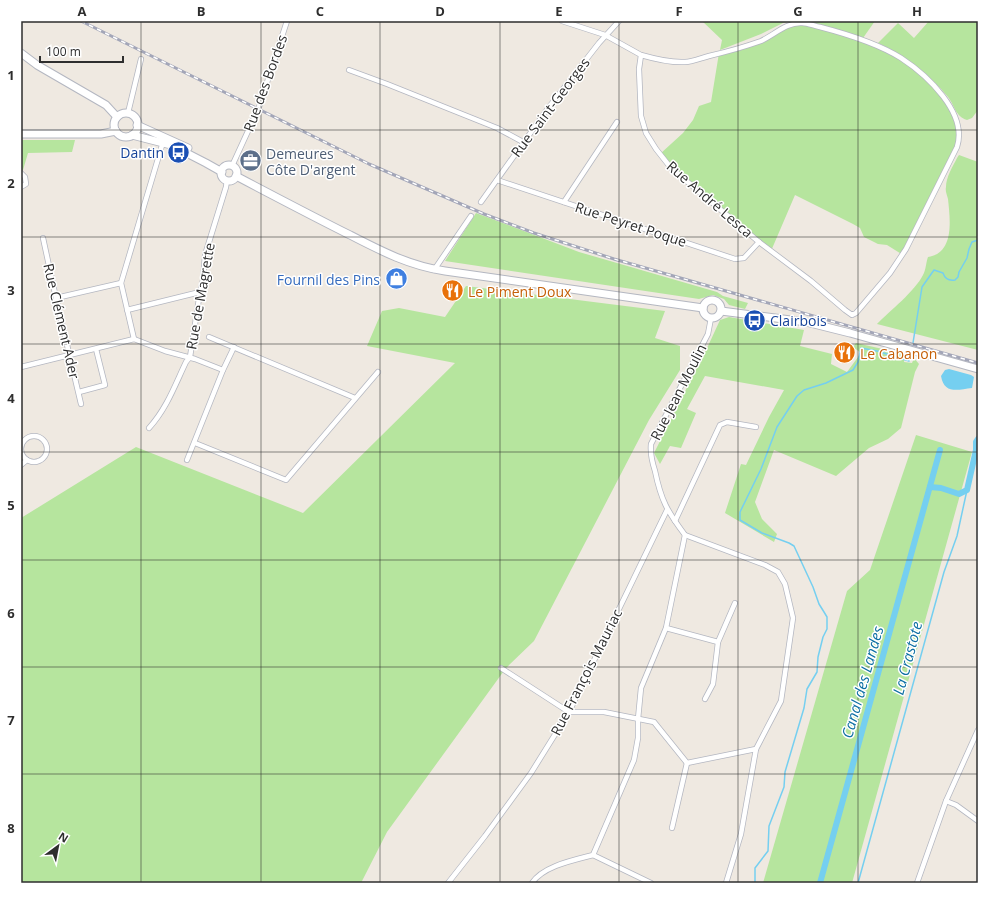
<svg xmlns="http://www.w3.org/2000/svg" width="999" height="904" font-family="'Open Sans',sans-serif">
<style>
.green{fill:#b6e59e}
.water{fill:#75cff0}
.lines{fill:none;stroke-linecap:round;stroke-linejoin:round}
.stream{stroke:#75cff0;stroke-width:1.5}
.canal{stroke:#75cff0;stroke-width:6}
.street-casing{stroke:#b4b7c1;stroke-width:6}
.secondary-casing{stroke:#b4b7c1;stroke-width:9}
.street{stroke:#fff;stroke-width:4.5}
.secondary{stroke:#fff;stroke-width:7}
.rail-casing{stroke:#a3a6b8;stroke-width:3}
.rail{stroke:#fff;stroke-width:1.5;stroke-dasharray:4.5;stroke-linecap:butt}
.grid{fill:none;stroke:#2e2e2e;stroke-width:1;stroke-opacity:0.55}
.labels{text-anchor:middle;dominant-baseline:central;stroke-width:3;stroke-linejoin:round;paint-order:stroke}
.street-label{font-size:14px;fill:#2e2e2e;stroke:#fff}
.transit-label{font-size:14px;fill:#164399;stroke:#fff;text-anchor:end}
.service-label{font-size:14px;fill:#4e5e75;stroke:#fff;text-anchor:start}
.shop-label{font-size:14px;fill:#366cbe;stroke:#fff;text-anchor:end}
.food-label{font-size:14px;fill:#c56008;stroke:#fff;text-anchor:start}
.water-label{font-size:15px;font-style:italic;fill:#0d6fa3;stroke:#fff}
.neatline{fill:none;stroke:#2e2e2e;stroke-width:1.5}
.grid-label{font-size:13px;text-anchor:middle;font-weight:bold;fill:#2e2e2e}
</style>
<rect width="100%" height="100%" fill="#efe9e1"/>
<g class="green">
<polygon points="702,21 791,21 783,23 761,34 720,50 722,40"/>
<polygon points="811,21 875,21 863,38 809,22"/>
<path d="M929,21h49v89l-6,8 -5,2c-12,-4 -12,-14 -19,-23 -19,-23 -43,-42 -70,-54l20,-20 16,15z"/>
<polygon points="801,23 875,44 901,58 941,94 954,116 958,143 903,255 887,245 878,244 864,237 860,228 853,224 795,195 771,251 671,168 660,154 683,133 693,120 699,106 711,102 719,53 762,40 790,25"/>
<polygon points="21,140 75,140 72,152 28,153 23,170 21,169"/>
<path d="M959,155l19,7v188l-101,-26c13,-13 38,-33 46,-49 3,-5 3,-13 5,-18 27,-4 22,-38 20,-58 -1,-4 -3,-8 -2,-12 0,-10 7,-21 11,-29z"/>
<polygon points="476,213 579,252 717,292 723,296 748,303 745,309 729,305 724,299 713,295 699,299 445,261"/>
<polygon points="466,286 665,311 655,338 680,346 680,370 649,420 534,641 506,668 387,832 361,883 21,883 21,518 136,447 303,513 455,363 367,346 382,311 399,308 445,317"/>
<polygon points="729,317 804,330 800,346 832,354 831,364 847,372 861,353 853,347 856,343 905,354 904,362 912,363 914,358 919,364 915,372 901,428 888,439 869,448 836,476 774,450 755,502 762,519 777,534 774,542 725,513 741,464 746,465 769,417 784,390 705,376 687,409 696,413 681,448 670,446 660,464 654,453 708,346 720,320"/>
<polygon points="916,435 972,452 852,883 763,883 847,591 870,570"/>
</g>
<path class="water" d="M949,369l22,6 3,2 -2,11c-15,2 -28,6 -31,-12l4,-6z"/>
<g class="lines">
<g class="stream">
<path d="M912,349l10,-62 12,-17 9,3c2,6 6,8 12,7l3,-3 1,-5 8,-14 2,-9 3,-7 6,-2"/>
<polyline points="755,883 755,868 768,851 769,826 784,787 785,772 804,708 807,689 817,672 818,657 823,637 827,629 827,617 824,612 819,604 813,587 794,546 789,543 762,533 740,520 740,512 761,469 777,427 797,396 804,390 826,383 853,370 858,362 861,348 877,351 909,361 911,352"/>
<polyline points="858,883 944,572 957,536 967,490"/>
</g>
<g class="canal">
<polyline points="930,487 941,488 959,494 967,490 976,450 976,442 978,439"/>
<polyline points="820,883 940,450"/>
</g>
<defs>
<g id="street">
<path d="M562,21l43,14 36,20 -2,14 2,47 5,17 10,16 15,19 88,74 52,39 34,29 7,5 4,-2 34,-40 16,-24 51,-102c11,-34 -30,-72 -56,-89 -24,-15 -54,-24 -81,-31 -6,-1 -12,-4 -18,-4 -15,-1 -28,12 -41,18 -17,6 -35,11 -52,15 -8,2 -16,6 -24,6 -15,1 -30,-3 -44,-7"/>
<polyline points="349,70 387,84 497,128 523,142"/>
<polyline points="128,113 141,59"/>
<polyline points="232,166 259,107 287,21"/>
<polyline points="21,173 25,177 26,184 21,187"/>
<polyline points="497,180 735,259 744,258 759,242"/>
<polyline points="481,202 549,107 599,43 619,21"/>
<polyline points="564,202 617,122"/>
<polyline points="43,238 56,298 81,404"/>
<polyline points="434,270 471,216"/>
<polyline points="56,298 121,283"/>
<polyline points="127,310 200,292"/>
<polyline points="209,337 355,398"/>
<polyline points="134,339 121,283 163,142"/>
<polyline points="21,367 134,339 165,351 195,359 223,370 234,347"/>
<polyline points="79,392 105,385 96,349"/>
<path d="M149,428c18,-20 26,-43 37,-66l4,-5 10,-65 3,-12 2,-25 21,-68 1,-7"/>
<circle cx="34" cy="449" r="13"/>
<polyline points="195,443 286,480 378,372"/>
<polyline points="187,460 223,370"/>
<polyline points="21,465 27,460"/>
<polyline points="675,521 720,425 727,422 756,427"/>
<polyline points="685,535 765,565 778,572 785,584 793,618 781,701 756,749 741,834 726,883"/>
<polyline points="666,628 718,642"/>
<polyline points="501,668 569,712 604,712 654,722 687,763 756,749"/>
<polyline points="705,699 713,684 718,642 735,603"/>
<polyline points="946,801 956,805 978,821"/>
<polyline points="672,828 687,763"/>
<polyline points="593,855 651,883"/>
<polyline points="448,883 485,836 531,773 569,712 667,510"/>
<path d="M532,883c11,-17 42,-23 61,-28l41,-95 4,-22v-19l3,-31 25,-60 19,-93c-18,-24 -24,-35 -30,-64 -3,-9 -5,-17 -4,-27l57,-110 3,-16"/>
<polyline points="917,883 946,801 978,730"/>
</g>
<g id="secondary">
<polyline points="21,53 37,65 106,105 117,117"/>
<circle cx="126" cy="125" r="12"/>
<polyline points="137,125 188,148"/>
<polyline points="21,134 101,134 116,131"/>
<polyline points="132,135 171,145 206,163 222,172"/>
<circle cx="229" cy="173" r="8"/>
<path d="M236,176c38,20 76,40 114,59 31,16 60,31 95,36l258,37"/>
<circle cx="712" cy="309" r="9"/>
<polyline points="721,311 806,322 850,333 978,369"/>
</g>
</defs>
<use href="#street" class="street-casing"/>
<use href="#secondary" class="secondary-casing"/>
<use href="#street" class="street"/>
<use href="#secondary" class="secondary"/>
<defs>
<polyline id="rail" points="81,21 369,164 484,214 534,233 614,259 978,363"/>
</defs>
<use href="#rail" class="rail-casing"/>
<use href="#rail" class="rail"/>
</g>
<path class="grid" d="M141,21v862M261,21v862M380,21v862M500,21v862M619,21v862M738,21v862M858,21v862M21,130h957M21,237h957M21,344h957M21,452h957M21,560h957M21,667h957M21,774h957"/>
<defs>
<symbol id="bus-disc" viewBox="-11 -11 22 22"><circle r="9.5" fill="#1a4fb4" stroke="#fff"/><path d="M-5-6H5V4H4V6H2V4H-2V6H-4V4H-5ZM-3.5-4V0h7V-4ZM-3.5 1.2v1.5H-2V1.2ZM2 1.2v1.5H3.5V1.2Z" fill="#fff"/></symbol>
<symbol id="office-disc" viewBox="-11 -11 22 22"><circle r="9.5" fill="#5c6f8a" stroke="#fff"/><path d="M-6-3h4V-5.5h4V-3h4V5H-6ZM-1-4.5V-3h2v-1.5ZM-6 0V1H6V0Z" fill="#fff"/></symbol>
<symbol id="shop-disc" viewBox="-11 -11 22 22"><circle r="9.5" fill="#3f7fe0" stroke="#fff"/><path d="M-5-2.5h2.3a2.7 3.5 0 0 1 5.4 0H5L5.5 6h-11ZM-1.5-2.5h3a1.5 2.3 0 0 0-3 0Z" fill="#fff"/></symbol>
<symbol id="restaurant-disc" viewBox="-11 -11 22 22"><circle r="9.5" fill="#e8710a" stroke="#fff"/><path d="M-5-6h1v4h1v-4h1v4h1v-4h1v5L-1.5 .5V6h-2V.5L-5-1ZM5-6V6H3V1.5H1.5Q1.5-4 5-6Z" fill="#fff"/></symbol>
</defs>
<g fill-rule="evenodd">
<use href="#bus-disc" x="166" y="140" width="25" height="25"/>
<use href="#office-disc" x="238" y="148" width="25" height="25"/>
<use href="#shop-disc" x="384" y="266" width="25" height="25"/>
<use href="#restaurant-disc" x="440" y="278" width="25" height="25"/>
<use href="#bus-disc" x="742" y="308" width="25" height="25"/>
<use href="#restaurant-disc" x="832" y="340" width="25" height="25"/>
</g>
<g class="labels">
<g class="street-label">
<text transform="translate(265 83) rotate(-70)">Rue des Bordes</text>
<text transform="translate(550 107) rotate(-53)">Rue Saint-Georges</text>
<text transform="translate(710 199) rotate(41)">Rue André Lesca</text>
<text transform="translate(631 224) rotate(18)">Rue Peyret Poque</text>
<text transform="translate(200 296) rotate(-80)">Rue de Magrette</text>
<text transform="translate(62 321) rotate(77)">Rue Clément Ader</text>
<text transform="translate(678 392) rotate(-63)">Rue Jean Moulin</text>
<text transform="translate(586 672) rotate(-63)">Rue François Mauriac</text>
</g>
<g class="transit-label">
<text x="164" y="152">Dantin</text>
<text x="770" y="320" text-anchor="start">Clairbois</text>
</g>
<g class="service-label">
<text x="266" y="153">Demeures<tspan x="266" dy="16">Côte D'argent</tspan></text>
</g>
<g class="shop-label">
<text x="380" y="279">Fournil des Pins</text>
</g>
<g class="food-label">
<text x="468" y="291">Le Piment Doux</text>
<text x="860" y="353">Le Cabanon</text>
</g>
<g class="water-label">
<text transform="translate(907 658) rotate(-75)">La Crastote</text>
<text transform="translate(862 682) rotate(-74)">Canal des Landes</text>
</g>
</g>
<rect width="999" height="904" fill="none" stroke="#ffffff" stroke-width="44"/>
<g transform="translate(58 846) rotate(32)" stroke="#ffffff" stroke-width="3" paint-order="stroke">
<path d="M0-3L7 15L0 10L-7 15Z" fill="#2e2e2e"/>
<text y="-6" font-size="11" font-weight="bold" text-anchor="middle" fill="#2e2e2e">N</text>
</g>
<path d="M40 56v6h83v-6" fill="none" stroke="#2e2e2e" stroke-width="2"/>
<text x="46" y="56" font-size="12" fill="#2e2e2e" stroke="#ffffff" stroke-width="3" paint-order="stroke">100 m</text>
<rect x="22" y="22" width="955" height="860" class="neatline"/>
<g class="grid-label">
<text x="82" y="16">A</text>
<text x="201" y="16">B</text>
<text x="320" y="16">C</text>
<text x="440" y="16">D</text>
<text x="559" y="16">E</text>
<text x="679" y="16">F</text>
<text x="798" y="16">G</text>
<text x="917" y="16">H</text>
<text x="11" y="80">1</text>
<text x="11" y="188">2</text>
<text x="11" y="295">3</text>
<text x="11" y="403">4</text>
<text x="11" y="510">5</text>
<text x="11" y="618">6</text>
<text x="11" y="725">7</text>
<text x="11" y="833">8</text>
</g>
</svg>
